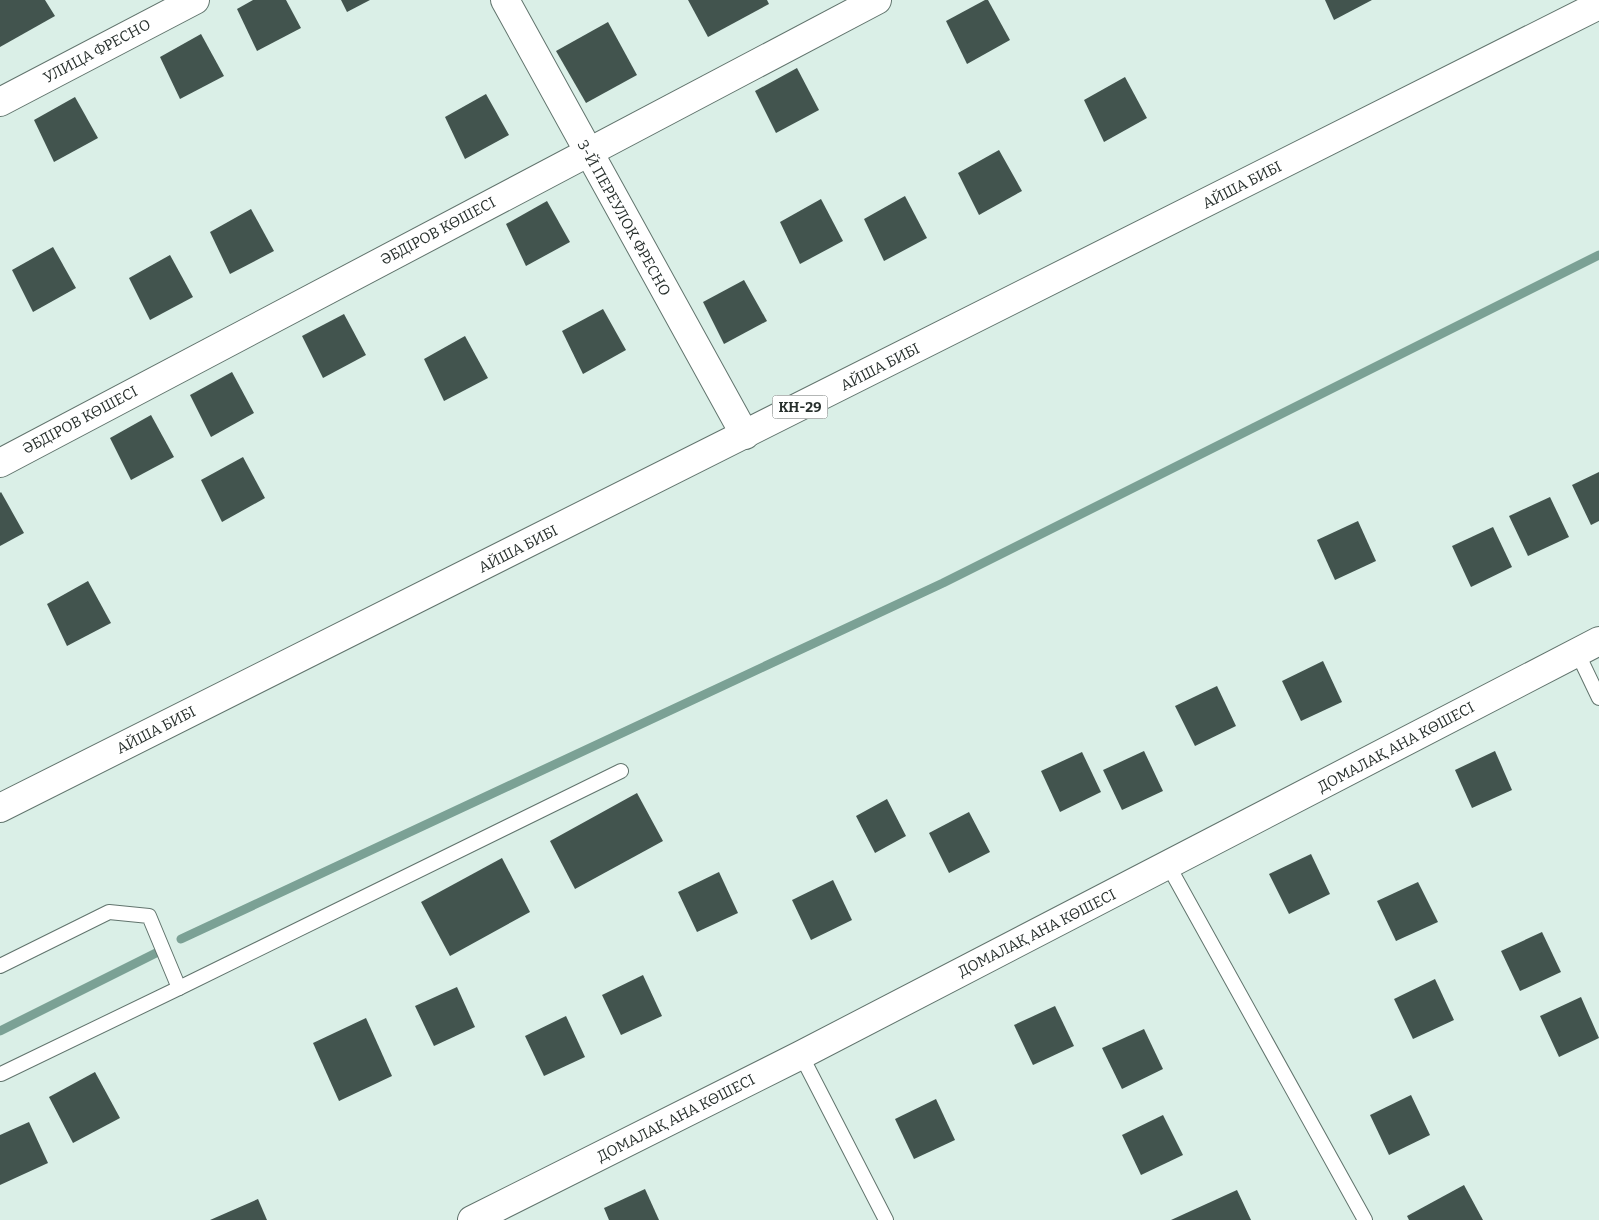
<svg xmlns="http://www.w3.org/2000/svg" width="1599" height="1220" font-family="Bitter,serif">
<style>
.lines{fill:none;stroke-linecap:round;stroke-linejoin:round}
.stream{stroke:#7ba195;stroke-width:9}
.building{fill:#42544e}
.service-casing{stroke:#61746d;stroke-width:16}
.minor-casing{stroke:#61746d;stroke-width:30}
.primary-casing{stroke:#61746d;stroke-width:30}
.service{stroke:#fff;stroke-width:14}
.minor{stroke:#fff;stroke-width:28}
.primary{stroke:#fff;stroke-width:28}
.labels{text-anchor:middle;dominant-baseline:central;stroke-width:5;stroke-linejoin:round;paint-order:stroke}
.shield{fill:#fff;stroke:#686e6c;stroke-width:1}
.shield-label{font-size:14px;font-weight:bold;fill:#28302d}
.street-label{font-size:15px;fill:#28302d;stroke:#fff}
</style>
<rect width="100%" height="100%" fill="#daefe7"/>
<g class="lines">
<g class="stream">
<polyline points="181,939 943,583 1599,255"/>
<polyline points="0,1031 156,953"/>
</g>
</g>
<g class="building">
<polygon points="0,0 45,0 55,16 0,47"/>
<polygon points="253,0 286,0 301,28 257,51 237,9"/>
<polygon points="341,0 370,0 347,12"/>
<polygon points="688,0 767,0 769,4 708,37"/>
<polygon points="985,0 988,0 1010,40 967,64 946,21"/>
<polygon points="1325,0 1372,0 1334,20"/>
<polygon points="608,22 637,75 586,103 556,51"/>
<polygon points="201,34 224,76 180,99 160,57"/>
<polygon points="797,68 819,110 776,133 755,91"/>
<polygon points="1125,77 1147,118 1104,142 1084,100"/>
<polygon points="486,94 509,135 465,159 445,117"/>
<polygon points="75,97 98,138 54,162 34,120"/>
<polygon points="999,150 1022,191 979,215 958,173"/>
<polygon points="905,196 927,238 884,261 864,219"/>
<polygon points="821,199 843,241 800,264 780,222"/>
<polygon points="547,201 570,242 526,266 506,224"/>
<polygon points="251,209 274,251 230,274 210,232"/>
<polygon points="53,247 76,288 33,312 12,270"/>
<polygon points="170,255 193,297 150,320 129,278"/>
<polygon points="744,280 767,321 724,344 703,302"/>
<polygon points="603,309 626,350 583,374 562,331"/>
<polygon points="344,314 366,355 323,378 302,336"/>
<polygon points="465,336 488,378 444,401 424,359"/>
<polygon points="232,372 254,413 211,437 190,395"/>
<polygon points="151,415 174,457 131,480 110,438"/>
<polygon points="243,457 265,498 222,522 201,480"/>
<polygon points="1599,472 1599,521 1591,525 1572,485"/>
<polygon points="1,492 24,533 0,546 0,493"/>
<polygon points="1550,497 1569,537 1528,556 1509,516"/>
<polygon points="1358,521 1376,561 1335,580 1317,540"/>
<polygon points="1493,527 1512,567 1471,587 1452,546"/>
<polygon points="88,581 111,623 67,646 47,604"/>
<polygon points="1323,661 1342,702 1301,721 1282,681"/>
<polygon points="1217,686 1236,726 1195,746 1175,706"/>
<polygon points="1144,751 1163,791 1122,810 1103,770"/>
<polygon points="1495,751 1512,790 1472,808 1455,770"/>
<polygon points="1082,752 1101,792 1060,812 1041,771"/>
<polygon points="637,793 663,841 575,889 550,841"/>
<polygon points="887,799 906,836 875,853 856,816"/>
<polygon points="969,812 990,852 949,873 929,833"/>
<polygon points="1311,854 1330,894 1289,914 1269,874"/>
<polygon points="502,858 530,912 450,956 421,902"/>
<polygon points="719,872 738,913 697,932 678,892"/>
<polygon points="833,880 852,920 811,940 792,900"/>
<polygon points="1418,882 1438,922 1396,941 1377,901"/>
<polygon points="1542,932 1561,972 1520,991 1501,951"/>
<polygon points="643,975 662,1016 621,1035 602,995"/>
<polygon points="1435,979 1454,1020 1413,1039 1394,999"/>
<polygon points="457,987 475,1027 434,1046 415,1006"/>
<polygon points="1581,997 1599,1038 1559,1057 1540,1016"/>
<polygon points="1055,1006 1074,1046 1033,1065 1014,1025"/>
<polygon points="566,1016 585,1057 544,1076 525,1036"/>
<polygon points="366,1018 392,1076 339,1101 313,1043"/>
<polygon points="1144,1029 1163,1069 1122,1089 1102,1048"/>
<polygon points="95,1072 120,1118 73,1143 49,1097"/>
<polygon points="1411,1095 1430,1135 1389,1155 1370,1115"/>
<polygon points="936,1099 955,1140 914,1159 895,1119"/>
<polygon points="1163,1115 1183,1155 1141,1175 1122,1135"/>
<polygon points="29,1122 48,1163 0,1185 0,1135"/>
<polygon points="1464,1185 1483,1220 1409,1220 1407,1216"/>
<polygon points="645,1189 659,1220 609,1220 604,1208"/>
<polygon points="1237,1190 1251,1220 1171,1220"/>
<polygon points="258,1199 267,1220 210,1220"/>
</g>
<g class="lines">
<defs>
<g id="service">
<polyline points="1577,652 1599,698"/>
<polyline points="1168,865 1365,1220"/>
<polyline points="0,966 109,912 149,916 179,988 621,771"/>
<polyline points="801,1055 886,1220"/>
<polyline points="1,1074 179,988"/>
</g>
<g id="minor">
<polyline points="505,0 745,435"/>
<polyline points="0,102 195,0"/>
<polyline points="0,463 877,0"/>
<polyline points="472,1220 801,1055 1599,641"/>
</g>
<polyline id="primary" points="0,808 1599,5"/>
</defs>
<use href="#service" class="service-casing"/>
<use href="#minor" class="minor-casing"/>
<use href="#primary" class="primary-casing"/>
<use href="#service" class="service"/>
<use href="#minor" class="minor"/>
<use href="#primary" class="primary"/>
</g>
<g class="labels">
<rect class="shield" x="772.5" y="395.5" width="55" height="23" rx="4"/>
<g class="shield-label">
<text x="800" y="407">КН-29</text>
</g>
<g class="street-label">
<text transform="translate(97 51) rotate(-28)">УЛИЦА ФРЕСНО</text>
<text transform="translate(1242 185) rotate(-27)">АЙША БИБІ</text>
<text transform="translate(624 218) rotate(61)">3-Й ПЕРЕУЛОК ФРЕСНО</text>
<text transform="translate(438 231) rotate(-28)">ӘБДІРОВ КӨШЕСІ</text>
<text transform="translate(880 367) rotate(-27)">АЙША БИБІ</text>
<text transform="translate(80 420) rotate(-28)">ӘБДІРОВ КӨШЕСІ</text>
<text transform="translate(518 549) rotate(-27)">АЙША БИБІ</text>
<text transform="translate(156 730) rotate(-27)">АЙША БИБІ</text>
<text transform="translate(1396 747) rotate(-28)">ДОМАЛАҚ АНА КӨШЕСІ</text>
<text transform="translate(1037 933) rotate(-27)">ДОМАЛАҚ АНА КӨШЕСІ</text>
<text transform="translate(676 1118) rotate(-27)">ДОМАЛАҚ АНА КӨШЕСІ</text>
</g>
</g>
</svg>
